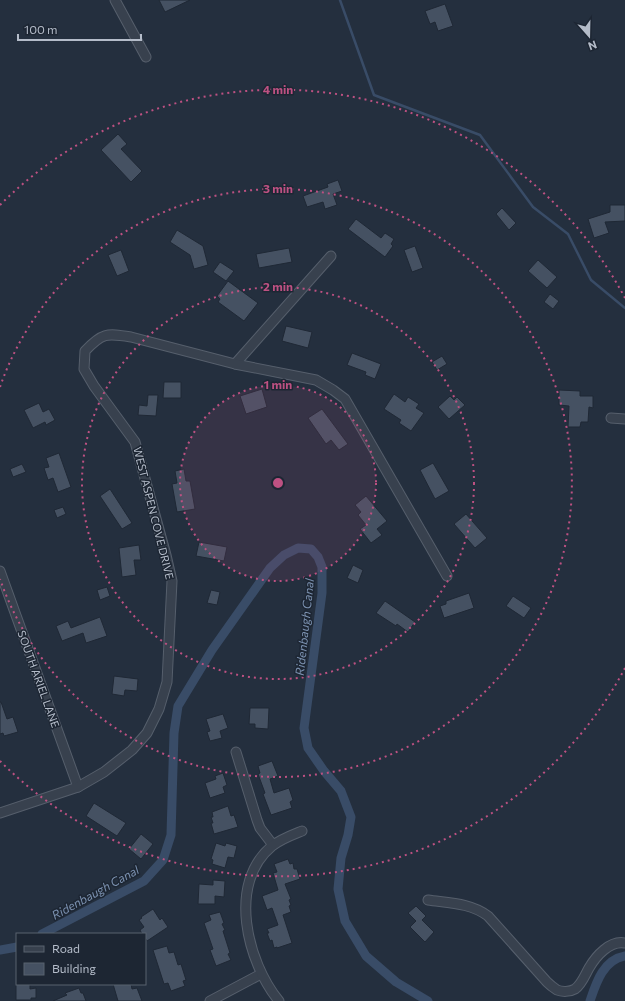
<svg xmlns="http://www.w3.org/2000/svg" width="625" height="1001" font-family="Commissioner,sans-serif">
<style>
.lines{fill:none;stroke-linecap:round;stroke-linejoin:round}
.stream{stroke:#394c67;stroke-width:2.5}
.canal{stroke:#394c67;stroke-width:9}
.building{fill:#455162;stroke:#1f2835}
.minor-casing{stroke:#565f6c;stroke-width:11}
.minor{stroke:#38414e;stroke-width:9}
.ring{fill:none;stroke:#bd5182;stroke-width:2;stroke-dasharray:2 4}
.labels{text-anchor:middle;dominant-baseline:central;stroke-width:3;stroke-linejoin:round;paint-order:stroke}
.street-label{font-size:11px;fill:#b4bcc9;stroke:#1d2633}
.water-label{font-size:12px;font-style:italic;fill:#7c92b1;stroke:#1d2633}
.centre{fill:#bd5182;stroke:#1d2633;stroke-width:2}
.ring-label{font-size:12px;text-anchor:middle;font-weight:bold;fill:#bd5182;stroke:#1d2633;stroke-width:3;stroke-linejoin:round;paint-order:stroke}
</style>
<rect width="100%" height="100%" fill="#242f3e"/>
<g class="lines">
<polyline class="stream" points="340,0 374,95 480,135 533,207 568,234 591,280 625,308"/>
<g class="canal">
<polyline points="42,934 144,881 163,860 171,835 174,733 178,706 212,650 270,568 284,555 298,548 311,549 318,557 322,567 322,593 304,728 308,748 324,771 341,791 351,817 348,835 341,858 338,889 345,921 366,956 396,982 428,1001"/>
<polyline points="0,950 17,947"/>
<path d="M590,1001c6,-18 13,-41 35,-45"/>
</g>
</g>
<g class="building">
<polygon points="159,0 190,0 165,12"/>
<polygon points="445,4 453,26 438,31 435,22 430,24 425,11"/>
<polygon points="118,134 127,144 121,149 142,171 131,182 101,150"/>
<polygon points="338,180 342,191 333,194 337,205 325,209 323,202 307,207 303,196 328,187 327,184"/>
<polygon points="610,205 625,205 625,221 605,222 609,233 594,238 588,219 610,212"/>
<polygon points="502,208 516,223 509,230 496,214"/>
<polygon points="356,219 381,238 385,233 394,239 391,244 393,246 385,257 348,229"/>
<polygon points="177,230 203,246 208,265 194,269 190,255 170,242"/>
<polygon points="415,246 423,268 412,272 404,250"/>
<polygon points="289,248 292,262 259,268 256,254"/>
<polygon points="121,250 129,271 117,276 108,255"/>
<polygon points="538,260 557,277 547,288 528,271"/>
<polygon points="220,262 234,271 226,281 213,272"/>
<polygon points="228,281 258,303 244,321 218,302 220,299 217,296"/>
<polygon points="550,294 559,301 553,309 544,302"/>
<polygon points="286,326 312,332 308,348 282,341"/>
<polygon points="352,353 381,364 375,379 365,375 366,372 347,365"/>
<polygon points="442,356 447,364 437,370 432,362"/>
<polygon points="164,382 181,382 181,398 163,398"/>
<polygon points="262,389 267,407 246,414 240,396"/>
<polygon points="559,390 580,391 580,396 593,396 593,408 589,407 588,422 581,422 580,427 568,427 569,406 559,405"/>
<polygon points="394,394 405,402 408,397 419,404 416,408 424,413 411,431 399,423 401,420 384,409"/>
<polygon points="148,395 158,395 156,416 138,415 139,405 147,406"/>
<polygon points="450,396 454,400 457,397 465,405 449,419 438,407"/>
<polygon points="39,403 43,412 49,409 55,420 46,425 45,422 33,428 24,410"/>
<polygon points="322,409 348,444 339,450 331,440 326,444 308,418"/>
<polygon points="59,453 71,487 58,492 53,478 48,480 44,468 49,467 46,458"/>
<polygon points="433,463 449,491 435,499 420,470"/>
<polygon points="22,464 26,472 13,477 10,469"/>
<polygon points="184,469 186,481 190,481 195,509 177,512 172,484 177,483 175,471"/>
<polygon points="110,489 132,523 122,529 100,496"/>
<polygon points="366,496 387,521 377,529 382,535 371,543 360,529 366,525 358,515 361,512 355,505"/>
<polygon points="63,507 66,514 57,518 54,510"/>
<polygon points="466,514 487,538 475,548 454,524"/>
<polygon points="199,542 227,547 224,561 196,556"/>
<polygon points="139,545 141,560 134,560 136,575 122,577 119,548"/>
<polygon points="353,565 363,570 358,583 347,578"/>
<polygon points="107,587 110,596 100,600 97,590"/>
<polygon points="211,590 220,592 217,605 207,603"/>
<polygon points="469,593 474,608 444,618 440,606 446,604 446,601"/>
<polygon points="513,596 531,608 524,618 506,606"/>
<polygon points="385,601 415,622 408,632 397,624 396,626 376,613"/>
<polygon points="100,617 107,636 86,643 83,633 62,641 56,626 68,621 71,628"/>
<polygon points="114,676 138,679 137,691 125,690 124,696 112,694"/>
<polygon points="0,702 1,702 7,719 13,717 18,732 4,736 3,733 0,734"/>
<polygon points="250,708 269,708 268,729 255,728 255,724 249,724"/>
<polygon points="223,714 228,728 220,731 222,738 210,741 207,732 210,731 206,719"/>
<polygon points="272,761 278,776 270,779 274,793 289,788 293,800 290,802 292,808 271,815 263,794 265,793 258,774 260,773 258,766"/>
<polygon points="223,773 227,785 223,787 225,793 210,798 205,783 216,779 215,776"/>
<polygon points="94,803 126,823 117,836 86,816"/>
<polygon points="228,806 231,816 234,815 238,827 214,834 211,823 213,823 211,817 213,817 212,812"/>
<polygon points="141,834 153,844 141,859 129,849"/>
<polygon points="216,843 225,846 226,843 237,846 234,858 228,857 225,868 212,864 213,860 211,859"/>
<polygon points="288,859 290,864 293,863 294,869 297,869 300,879 285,884 291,899 289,900 291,905 289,906 291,912 283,915 292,943 277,948 277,947 274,948 272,940 270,941 267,933 269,933 267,929 278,925 272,908 267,910 262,896 278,890 273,873 277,872 274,864"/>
<polygon points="213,880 225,881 224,897 215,896 215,904 198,904 199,884 213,885"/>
<polygon points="416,906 426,916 422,920 434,932 425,942 410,927 416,921 408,913"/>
<polygon points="153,909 160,920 162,918 168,927 147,941 145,938 145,934 142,934 140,930 144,927 139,920 142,918 141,917"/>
<polygon points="220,912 224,923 222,924 225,930 223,931 230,953 228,954 231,960 216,966 210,950 213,949 204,923 211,920 209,915"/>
<polygon points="167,946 169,953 174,952 178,965 181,964 186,980 183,981 185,986 171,991 168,983 164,984 153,950"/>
<polygon points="16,984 30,984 30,989 36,988 36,998 31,998 31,1000 16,1000"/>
<polygon points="113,984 131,984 132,989 137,988 142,1001 118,1001"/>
<polygon points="79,988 81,993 83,993 86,1001 53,1001 67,995 65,993"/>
</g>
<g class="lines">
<defs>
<g id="minor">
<polyline points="115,0 146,57"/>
<polyline points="235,364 331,256"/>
<polyline points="611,418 625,419"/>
<polyline points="0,571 78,787"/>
<polyline points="236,752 257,820 260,828 273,845"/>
<path d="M0,813l78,-26 26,-15 28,-22 15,-17 12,-24 8,-27 5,-101 -6,-26 -31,-113 -41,-56 -10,-17 1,-18c17,-18 21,-18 46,-14l104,27 81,16 17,10 12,9 102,177"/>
<path d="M428,900c21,3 43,3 60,16l59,66c3,3 7,6 10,8 5,2 13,2 18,-1 7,-5 10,-14 14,-21 7,-12 21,-28 36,-25"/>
<polyline points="210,1001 261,974"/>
<path d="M279,1001c-32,-39 -52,-118 -7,-155 9,-7 20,-11 30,-15"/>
</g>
</defs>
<use href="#minor" class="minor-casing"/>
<use href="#minor" class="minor"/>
</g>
<circle cx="278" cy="483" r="98" fill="#bd5182" fill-opacity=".12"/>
<g class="ring">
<circle cx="278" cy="483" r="98"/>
<circle cx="278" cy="483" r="196"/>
<path d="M0 387A294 294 0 1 1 0 579"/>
<path d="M625 668A393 393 0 0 1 0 761M0 205A393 393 0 0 1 625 298"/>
</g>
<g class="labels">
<g class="street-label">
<text transform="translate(154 513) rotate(76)">WEST ASPEN COVE DRIVE</text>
<text transform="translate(39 679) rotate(70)">SOUTH ARIEL LANE</text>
</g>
<g class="water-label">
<text transform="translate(304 627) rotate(-84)">Ridenbaugh Canal</text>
<text transform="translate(95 892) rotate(-29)">Ridenbaugh Canal</text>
</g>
</g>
<circle cx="278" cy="483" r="6" class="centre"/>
<g class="ring-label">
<text x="278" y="94">4 min</text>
<text x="278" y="193">3 min</text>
<text x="278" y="291">2 min</text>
<text x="278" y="389">1 min</text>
</g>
<rect x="16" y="933" width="130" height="52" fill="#1d2633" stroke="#59626f"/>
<rect x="24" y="946" width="20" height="6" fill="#38414e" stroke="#59626f"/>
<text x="52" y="953" font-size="12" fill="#b4bcc9">Road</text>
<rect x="24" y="963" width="20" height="12" fill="#455162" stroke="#59626f"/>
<text x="52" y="973" font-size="12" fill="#b4bcc9">Building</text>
<g transform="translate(589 36) rotate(160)" stroke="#1d2633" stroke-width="3" paint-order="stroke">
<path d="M0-3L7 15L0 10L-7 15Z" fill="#b4bcc9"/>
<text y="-6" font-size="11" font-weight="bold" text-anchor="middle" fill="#b4bcc9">N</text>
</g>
<path d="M18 34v6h123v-6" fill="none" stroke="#b4bcc9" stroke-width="2"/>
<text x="24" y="34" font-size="12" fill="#b4bcc9" stroke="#1d2633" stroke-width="3" paint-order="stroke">100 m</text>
</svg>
